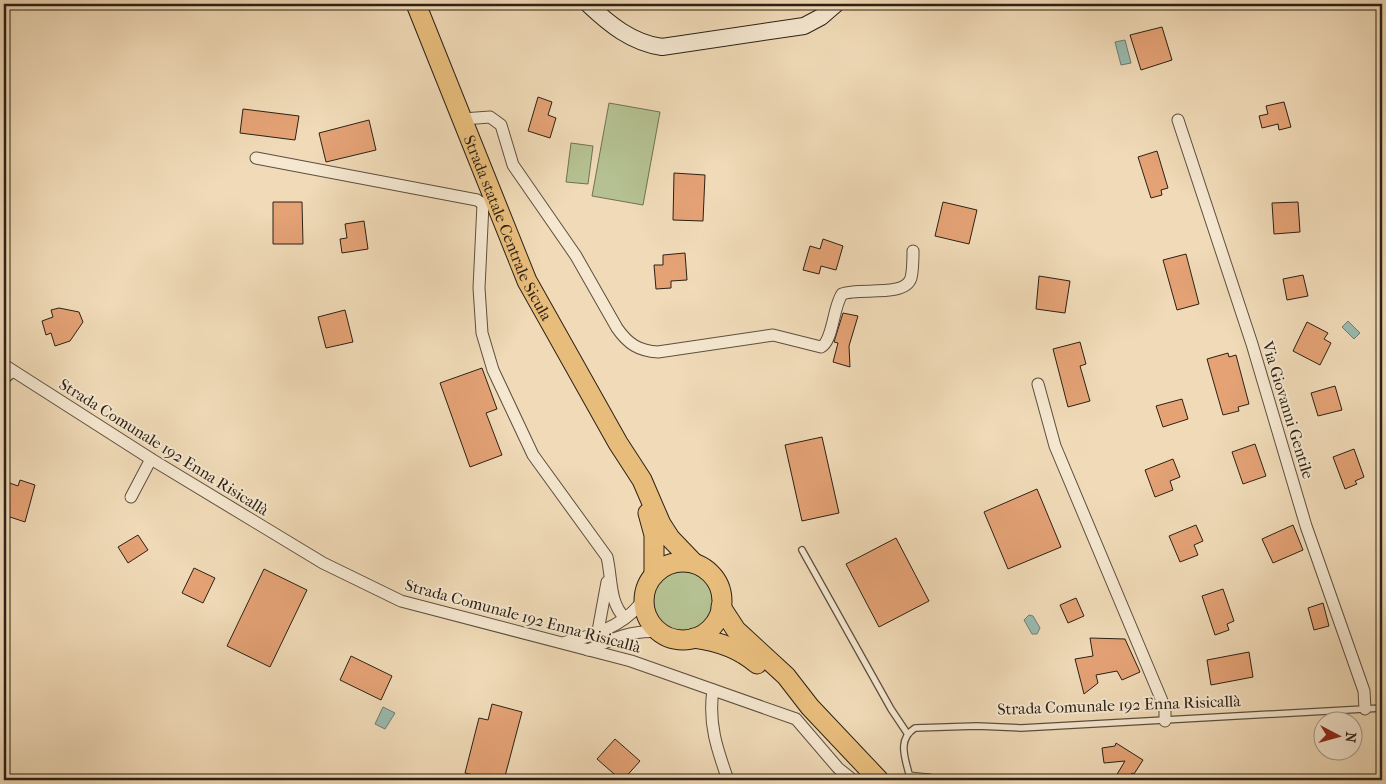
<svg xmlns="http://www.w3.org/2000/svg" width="1386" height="784" font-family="'IM FELL French Canon',serif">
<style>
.green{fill:#b5c192;stroke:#707154}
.water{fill:#9abab0;stroke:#6e7d72}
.building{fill:#e4a275;stroke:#2c2115}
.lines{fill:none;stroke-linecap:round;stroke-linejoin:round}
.lane-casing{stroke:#5d4f3e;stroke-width:8}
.street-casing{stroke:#5d4f3e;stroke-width:13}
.secondary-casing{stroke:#2c2115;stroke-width:18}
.primary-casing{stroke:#2c2115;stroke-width:21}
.lane{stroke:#f5e7d0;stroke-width:5.5}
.street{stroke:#f5e7d0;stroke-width:11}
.secondary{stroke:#f5e7d0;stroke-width:16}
.primary{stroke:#e8bd7c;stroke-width:19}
.labels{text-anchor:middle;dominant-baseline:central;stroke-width:4;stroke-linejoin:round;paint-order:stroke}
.street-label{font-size:16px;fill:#2c2115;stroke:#f5e7d0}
</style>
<rect width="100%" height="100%" fill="#f0dab7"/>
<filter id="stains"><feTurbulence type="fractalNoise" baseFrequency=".004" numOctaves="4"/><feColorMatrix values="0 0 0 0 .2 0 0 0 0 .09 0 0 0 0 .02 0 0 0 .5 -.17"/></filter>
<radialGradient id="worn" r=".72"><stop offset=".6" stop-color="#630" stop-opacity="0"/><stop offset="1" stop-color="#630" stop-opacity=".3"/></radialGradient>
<g class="green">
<polygon points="609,103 660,112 643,205 592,196"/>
<polygon points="571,143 593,146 588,184 566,182"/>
<circle cx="684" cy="601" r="33"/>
</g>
<g class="water">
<polygon points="1125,40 1131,63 1121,65 1115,42"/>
<polygon points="1348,321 1360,333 1354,339 1342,327"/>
<polygon points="1029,615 1033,616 1040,628 1037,634 1032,634 1024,620"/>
<polygon points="383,707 395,713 385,729 375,724"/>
</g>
<g class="building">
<polygon points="1162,27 1172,60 1141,70 1130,35"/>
<polygon points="538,97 552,102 548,115 556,118 550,138 528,131"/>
<polygon points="1284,102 1291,127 1279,130 1278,124 1262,128 1259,116 1268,114 1266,106"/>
<polygon points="243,109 299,116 295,140 240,133"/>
<polygon points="369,120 376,150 326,162 319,133"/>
<polygon points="1157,151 1168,188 1161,190 1162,195 1151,198 1138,157"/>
<polygon points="674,173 705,175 703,221 673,220"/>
<polygon points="273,202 302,202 303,244 273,244"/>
<polygon points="943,202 977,210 969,244 935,236"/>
<polygon points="1298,202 1300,232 1274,234 1272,203"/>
<polygon points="364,221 368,249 342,253 340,239 347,238 345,224"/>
<polygon points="823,239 843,246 836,270 821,266 819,274 803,270 810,246 820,249"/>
<polygon points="685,253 687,280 671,281 671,288 656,289 654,265 663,265 663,255"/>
<polygon points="1186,254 1199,304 1177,310 1163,260"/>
<polygon points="1303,275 1308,296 1287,300 1283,279"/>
<polygon points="1039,276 1070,281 1065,313 1036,309"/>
<polygon points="59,308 79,312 83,322 70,341 55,346 51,333 46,335 42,321 53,317 51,310"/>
<polygon points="345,310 353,342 326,348 318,317"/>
<polygon points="843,313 858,316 849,346 850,367 833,362 838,343 834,342"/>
<polygon points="1307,322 1328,333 1324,339 1331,343 1320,365 1293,351"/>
<polygon points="1080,342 1086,364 1080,366 1090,401 1068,407 1053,349"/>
<polygon points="1228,353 1229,357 1236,355 1249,404 1238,407 1239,411 1223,415 1207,359"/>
<polygon points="482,368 497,409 486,413 502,455 470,467 440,383"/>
<polygon points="1335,386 1342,410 1318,416 1311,393"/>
<polygon points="1182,399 1188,419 1163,427 1156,406"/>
<polygon points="822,437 839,513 802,521 785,445"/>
<polygon points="1255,444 1266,476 1243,484 1232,452"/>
<polygon points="1354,449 1364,477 1355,481 1357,484 1345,489 1333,457"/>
<polygon points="1173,459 1180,477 1170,481 1173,490 1155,497 1145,470"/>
<polygon points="20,480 35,485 25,522 4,515 4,481 18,486"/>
<polygon points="1037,489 1061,547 1008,569 984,512"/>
<polygon points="1196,525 1203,541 1194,545 1198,555 1180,562 1169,536"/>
<polygon points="1293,525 1303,550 1273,563 1262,539"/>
<polygon points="138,535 148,550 128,563 118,547"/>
<polygon points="896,538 929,601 879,627 846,564"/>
<polygon points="194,568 215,578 203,603 182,593"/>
<polygon points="264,569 307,590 270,667 227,646"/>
<polygon points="1223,589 1234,621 1227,624 1229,630 1215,635 1202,596"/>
<polygon points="1076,598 1084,616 1068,623 1060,605"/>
<polygon points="1323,603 1329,626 1314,630 1308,608"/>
<polygon points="1090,638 1125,639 1140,672 1122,680 1117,671 1096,675 1098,683 1084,694 1075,659 1093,656"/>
<polygon points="1249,652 1253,677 1211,685 1207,660"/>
<polygon points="351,656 392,676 381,700 340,680"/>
<polygon points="492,704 522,712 504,780 494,780 465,773 479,718 488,720"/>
<polygon points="615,739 640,761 623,780 621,780 597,759"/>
<polygon points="1116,743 1143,760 1134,774 1132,773 1127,780 1116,776 1125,761 1104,763 1102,748 1115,746"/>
</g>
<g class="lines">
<defs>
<g id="lane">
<polyline points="4,382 15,372"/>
<polyline points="802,550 891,709 907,733"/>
<path d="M910,778c-4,-18 -14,-38 5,-50l62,-2 44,2 361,-20"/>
</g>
<g id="street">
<path d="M463,119l27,-2 11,8 12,40 63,91 41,72c11,16 22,23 41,24l115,-17 48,12c12,-6 12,-40 21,-53 16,-7 63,4 69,-16 2,-8 2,-19 2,-27"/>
<polyline points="1178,120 1252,344 1306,526 1364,691 1365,709"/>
<polyline points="256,158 477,200 483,204"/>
<path d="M495,198l-12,6 -4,84 3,45 11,37 40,85 74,102c5,21 2,46 18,61"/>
<polyline points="4,365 151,459 323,563 401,601 631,661 796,719 838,768 853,780"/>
<polyline points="1038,384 1055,446 1165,708 1165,721"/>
<polyline points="131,497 151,459"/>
<polyline points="598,631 607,582"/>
<path d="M566,642c29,-6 63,-19 79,-45"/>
<path d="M588,650c24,-11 46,-21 72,-18"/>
<path d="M713,690c-5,33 4,59 15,90"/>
<polyline points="910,778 930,780"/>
</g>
<path id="secondary" d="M588,4c21,20 44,39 74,43l142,-21 17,-9 15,-13"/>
<g id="primary">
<path id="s1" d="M416,4l111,277 91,162 24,37 19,44 9,14 24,25"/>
<polyline points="648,513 654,535 654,575"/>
<circle cx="683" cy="601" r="39"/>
<polyline points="721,607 736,630 786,676 810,707 879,780"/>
<path d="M694,638c23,3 45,10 63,26"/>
</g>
</defs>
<use href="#lane" class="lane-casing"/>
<use href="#street" class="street-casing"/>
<use href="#secondary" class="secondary-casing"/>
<use href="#primary" class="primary-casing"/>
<use href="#lane" class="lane"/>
<use href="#street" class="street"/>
<use href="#secondary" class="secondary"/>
<use href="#primary" class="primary"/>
</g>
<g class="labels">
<g class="street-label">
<text stroke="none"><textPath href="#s1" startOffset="242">Strada statale Centrale Sicula</textPath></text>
<text transform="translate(1288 410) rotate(73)">Via Giovanni Gentile</text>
<text transform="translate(164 447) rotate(32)">Strada Comunale 192 Enna Risicallà</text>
<text transform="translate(523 616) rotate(15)">Strada Comunale 192 Enna Risicallà</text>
<text transform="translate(1119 705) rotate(-2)">Strada Comunale 192 Enna Risicallà</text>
</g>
</g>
<rect width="1386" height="784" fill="none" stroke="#f0dab7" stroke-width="20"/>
<rect x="5" y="5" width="1376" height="774" fill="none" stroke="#2c2115" stroke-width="2.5"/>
<rect x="10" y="10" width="1366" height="764" fill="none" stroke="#2c2115"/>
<g transform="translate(1338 736) rotate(96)"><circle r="24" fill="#f5e7d0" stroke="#a59885"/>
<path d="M0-4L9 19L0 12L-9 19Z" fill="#8f2418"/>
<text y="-8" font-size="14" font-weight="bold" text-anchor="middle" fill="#2c2115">N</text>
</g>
<rect width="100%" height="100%" filter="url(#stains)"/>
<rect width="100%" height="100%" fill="url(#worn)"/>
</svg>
